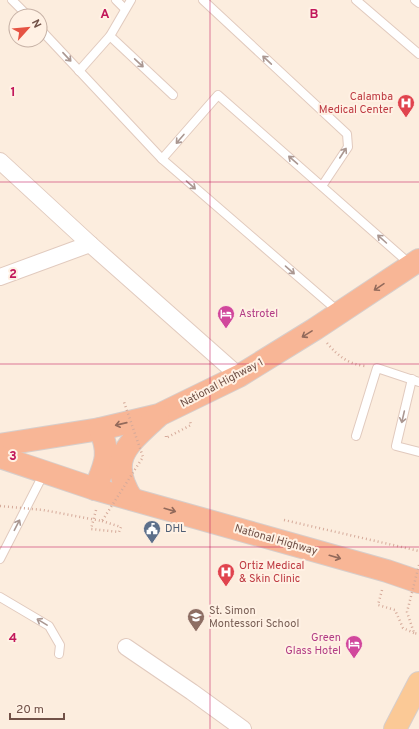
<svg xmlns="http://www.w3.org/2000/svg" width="419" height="729" font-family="Overpass,sans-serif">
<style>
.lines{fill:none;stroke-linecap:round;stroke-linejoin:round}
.service-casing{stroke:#e1cabe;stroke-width:10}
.minor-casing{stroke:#e1cabe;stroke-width:18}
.primary-casing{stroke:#d7cecb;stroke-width:24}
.trunk-casing{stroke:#d7cecb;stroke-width:24}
.path{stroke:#d5aa9a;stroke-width:2.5;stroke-dasharray:1 3;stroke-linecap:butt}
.service{stroke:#fff;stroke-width:8}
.minor{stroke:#fff;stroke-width:16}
.primary{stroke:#fbc996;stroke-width:22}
.trunk{stroke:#f8b696;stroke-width:22}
.path-bridge{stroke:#d5aa9a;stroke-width:2.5;stroke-dasharray:1 3;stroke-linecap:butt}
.oneway{stroke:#aa9791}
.oneway2{stroke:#936a5b}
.grid{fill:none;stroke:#c2185b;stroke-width:1;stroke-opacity:0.55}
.labels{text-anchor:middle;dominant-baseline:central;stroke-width:4;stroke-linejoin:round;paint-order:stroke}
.health-label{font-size:11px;fill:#be3a42;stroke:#fff1e4;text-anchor:end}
.hotel-label{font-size:11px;fill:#b23c85;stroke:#fff1e4;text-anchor:start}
.street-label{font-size:11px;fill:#715147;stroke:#fff1e4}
.service-label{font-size:11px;fill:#4e5e75;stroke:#fff1e4;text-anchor:start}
.education-label{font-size:11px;fill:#785e54;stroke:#fff1e4;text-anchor:start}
.grid-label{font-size:13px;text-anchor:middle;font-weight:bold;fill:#c2185b;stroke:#fff1e4;stroke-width:4;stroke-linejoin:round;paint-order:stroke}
</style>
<rect width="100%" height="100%" fill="#fcedde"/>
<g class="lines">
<defs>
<g id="service">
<polyline points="12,0 28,16"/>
<polyline points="116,0 125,9"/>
<polyline points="203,0 347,134 348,147 322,186"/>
<polyline points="356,0 419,54"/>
<polyline points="415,0 419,3"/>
<polyline points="40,29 162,159 339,312"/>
<polyline points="110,36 173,95"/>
<polyline points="79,71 110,36 131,0"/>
<polyline points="162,159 218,95 410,264"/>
<polyline points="412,379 396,446 419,452"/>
<polyline points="356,436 377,368 419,382"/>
<polyline points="0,559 44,473"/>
<polyline points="0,597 49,626 60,645 59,654"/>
</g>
<g id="minor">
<polyline points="0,161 90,244 239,376"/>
<polyline points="0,277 90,244"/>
<polyline points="126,647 192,692 243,729"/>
</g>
<polyline id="primary" points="395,729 419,683"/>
<g id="trunk">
<polyline points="0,445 100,429 159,415 239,376 315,329 419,260"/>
<polyline points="0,457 95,489 387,571 419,582"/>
<path d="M95,489c10,-25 16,-34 5,-60"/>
<path d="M132,499c-26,-41 -3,-55 26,-83"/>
</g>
</defs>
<use href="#service" class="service-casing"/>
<use href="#minor" class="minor-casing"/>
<use href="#primary" class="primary-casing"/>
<use href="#trunk" class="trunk-casing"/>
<g class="path">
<path d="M327,343c11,13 21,21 38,23"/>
<polyline points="166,436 166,438 191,425 190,421"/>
<polyline points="96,510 91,529 119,532 121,527 102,521"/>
<polyline points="284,520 419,551"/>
<polyline points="382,590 378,605 395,610 403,628 414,633"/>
</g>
<use href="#service" class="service"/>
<use href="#minor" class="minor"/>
<use href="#primary" class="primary"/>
<use href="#trunk" class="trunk"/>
<g class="path-bridge">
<polyline points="0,506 43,510 102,521 143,457 124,402"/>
<polyline points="419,565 407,612 414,633 419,634"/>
</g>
</g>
<defs><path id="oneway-shaft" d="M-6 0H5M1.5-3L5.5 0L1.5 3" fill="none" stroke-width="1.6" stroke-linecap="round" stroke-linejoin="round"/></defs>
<g class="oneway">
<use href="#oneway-shaft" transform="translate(67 57) rotate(47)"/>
<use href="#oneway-shaft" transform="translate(267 60) rotate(-137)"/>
<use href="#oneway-shaft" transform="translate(139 63) rotate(43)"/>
<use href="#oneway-shaft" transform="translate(180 139) rotate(131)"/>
<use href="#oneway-shaft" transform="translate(343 153) rotate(-57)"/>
<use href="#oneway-shaft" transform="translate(293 160) rotate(-139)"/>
<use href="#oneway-shaft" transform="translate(191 185) rotate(41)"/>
<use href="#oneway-shaft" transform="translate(382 239) rotate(-138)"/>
<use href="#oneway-shaft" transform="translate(290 270) rotate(41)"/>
<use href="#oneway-shaft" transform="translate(403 417) rotate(103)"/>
<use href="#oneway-shaft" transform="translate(17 525) rotate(-63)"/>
<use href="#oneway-shaft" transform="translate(42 622) rotate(-149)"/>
</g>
<g class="oneway2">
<use href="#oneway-shaft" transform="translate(379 287) rotate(146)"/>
<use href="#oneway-shaft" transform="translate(307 334) rotate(148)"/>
<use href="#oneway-shaft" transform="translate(121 424) rotate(167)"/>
<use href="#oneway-shaft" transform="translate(170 510) rotate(16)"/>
<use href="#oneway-shaft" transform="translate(335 557) rotate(16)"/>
</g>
<path class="grid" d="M210,0v729M0,182h419M0,364h419M0,547h419"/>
<defs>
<symbol id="hospital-pin" viewBox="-11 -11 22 30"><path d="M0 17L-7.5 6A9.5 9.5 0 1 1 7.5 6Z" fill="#e0444e" stroke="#fff1e4"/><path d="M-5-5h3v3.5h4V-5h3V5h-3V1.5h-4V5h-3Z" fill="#fff"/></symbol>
<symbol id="hotel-pin" viewBox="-11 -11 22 30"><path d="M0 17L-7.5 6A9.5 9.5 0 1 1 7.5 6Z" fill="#d1479c" stroke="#fff1e4"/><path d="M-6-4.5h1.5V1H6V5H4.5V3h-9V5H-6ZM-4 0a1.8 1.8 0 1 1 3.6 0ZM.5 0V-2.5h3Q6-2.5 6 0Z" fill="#fff"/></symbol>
<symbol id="civic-pin" viewBox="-11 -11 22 30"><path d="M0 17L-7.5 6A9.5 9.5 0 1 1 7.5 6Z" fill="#5c6f8a" stroke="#fff1e4"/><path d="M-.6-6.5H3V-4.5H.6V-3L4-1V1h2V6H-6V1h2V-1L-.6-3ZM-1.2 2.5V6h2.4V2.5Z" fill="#fff"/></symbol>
<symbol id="school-pin" viewBox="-11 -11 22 30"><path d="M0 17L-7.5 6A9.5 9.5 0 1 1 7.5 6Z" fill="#8d6e63" stroke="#fff1e4"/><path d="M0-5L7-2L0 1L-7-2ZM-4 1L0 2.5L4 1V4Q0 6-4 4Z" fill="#fff"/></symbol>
</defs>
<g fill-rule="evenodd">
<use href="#hospital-pin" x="396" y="93" width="20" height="27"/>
<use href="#hotel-pin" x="216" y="304" width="20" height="27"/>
<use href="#civic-pin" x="142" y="519" width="20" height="27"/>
<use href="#hospital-pin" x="216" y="562" width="20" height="27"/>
<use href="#school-pin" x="186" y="607" width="20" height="27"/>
<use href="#hotel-pin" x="344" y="634" width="20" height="27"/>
</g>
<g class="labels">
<g class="health-label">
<text x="393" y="97">Calamba<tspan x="393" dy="13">Medical Center</tspan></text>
<text x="239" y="566" text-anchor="start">Ortiz Medical<tspan x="239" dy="13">&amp; Skin Clinic</tspan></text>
</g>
<g class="hotel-label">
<text x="239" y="314">Astrotel</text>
<text x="341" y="638" text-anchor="end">Green<tspan x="341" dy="13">Glass Hotel</tspan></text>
</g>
<g class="street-label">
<text transform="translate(222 383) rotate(-28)">National Highway 1</text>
<text transform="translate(276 540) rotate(16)">National Highway</text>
</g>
<g class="service-label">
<text x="165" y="529">DHL</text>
</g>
<g class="education-label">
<text x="209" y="611">St. Simon<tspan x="209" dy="13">Montessori School</tspan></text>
</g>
</g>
<g class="grid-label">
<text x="105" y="18">A</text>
<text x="314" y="18">B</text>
<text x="13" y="96">1</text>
<text x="13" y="278">2</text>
<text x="13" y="460">3</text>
<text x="13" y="642">4</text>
</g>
<g transform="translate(28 28) rotate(63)"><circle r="19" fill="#fff1e4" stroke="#c6b1a5"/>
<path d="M0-3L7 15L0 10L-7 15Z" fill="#e65343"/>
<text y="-6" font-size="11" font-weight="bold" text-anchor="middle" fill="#715147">N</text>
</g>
<path d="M10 713v6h54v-6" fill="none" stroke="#715147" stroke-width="2"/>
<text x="16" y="713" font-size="12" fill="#715147" stroke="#fff1e4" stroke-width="3" paint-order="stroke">20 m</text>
</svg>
